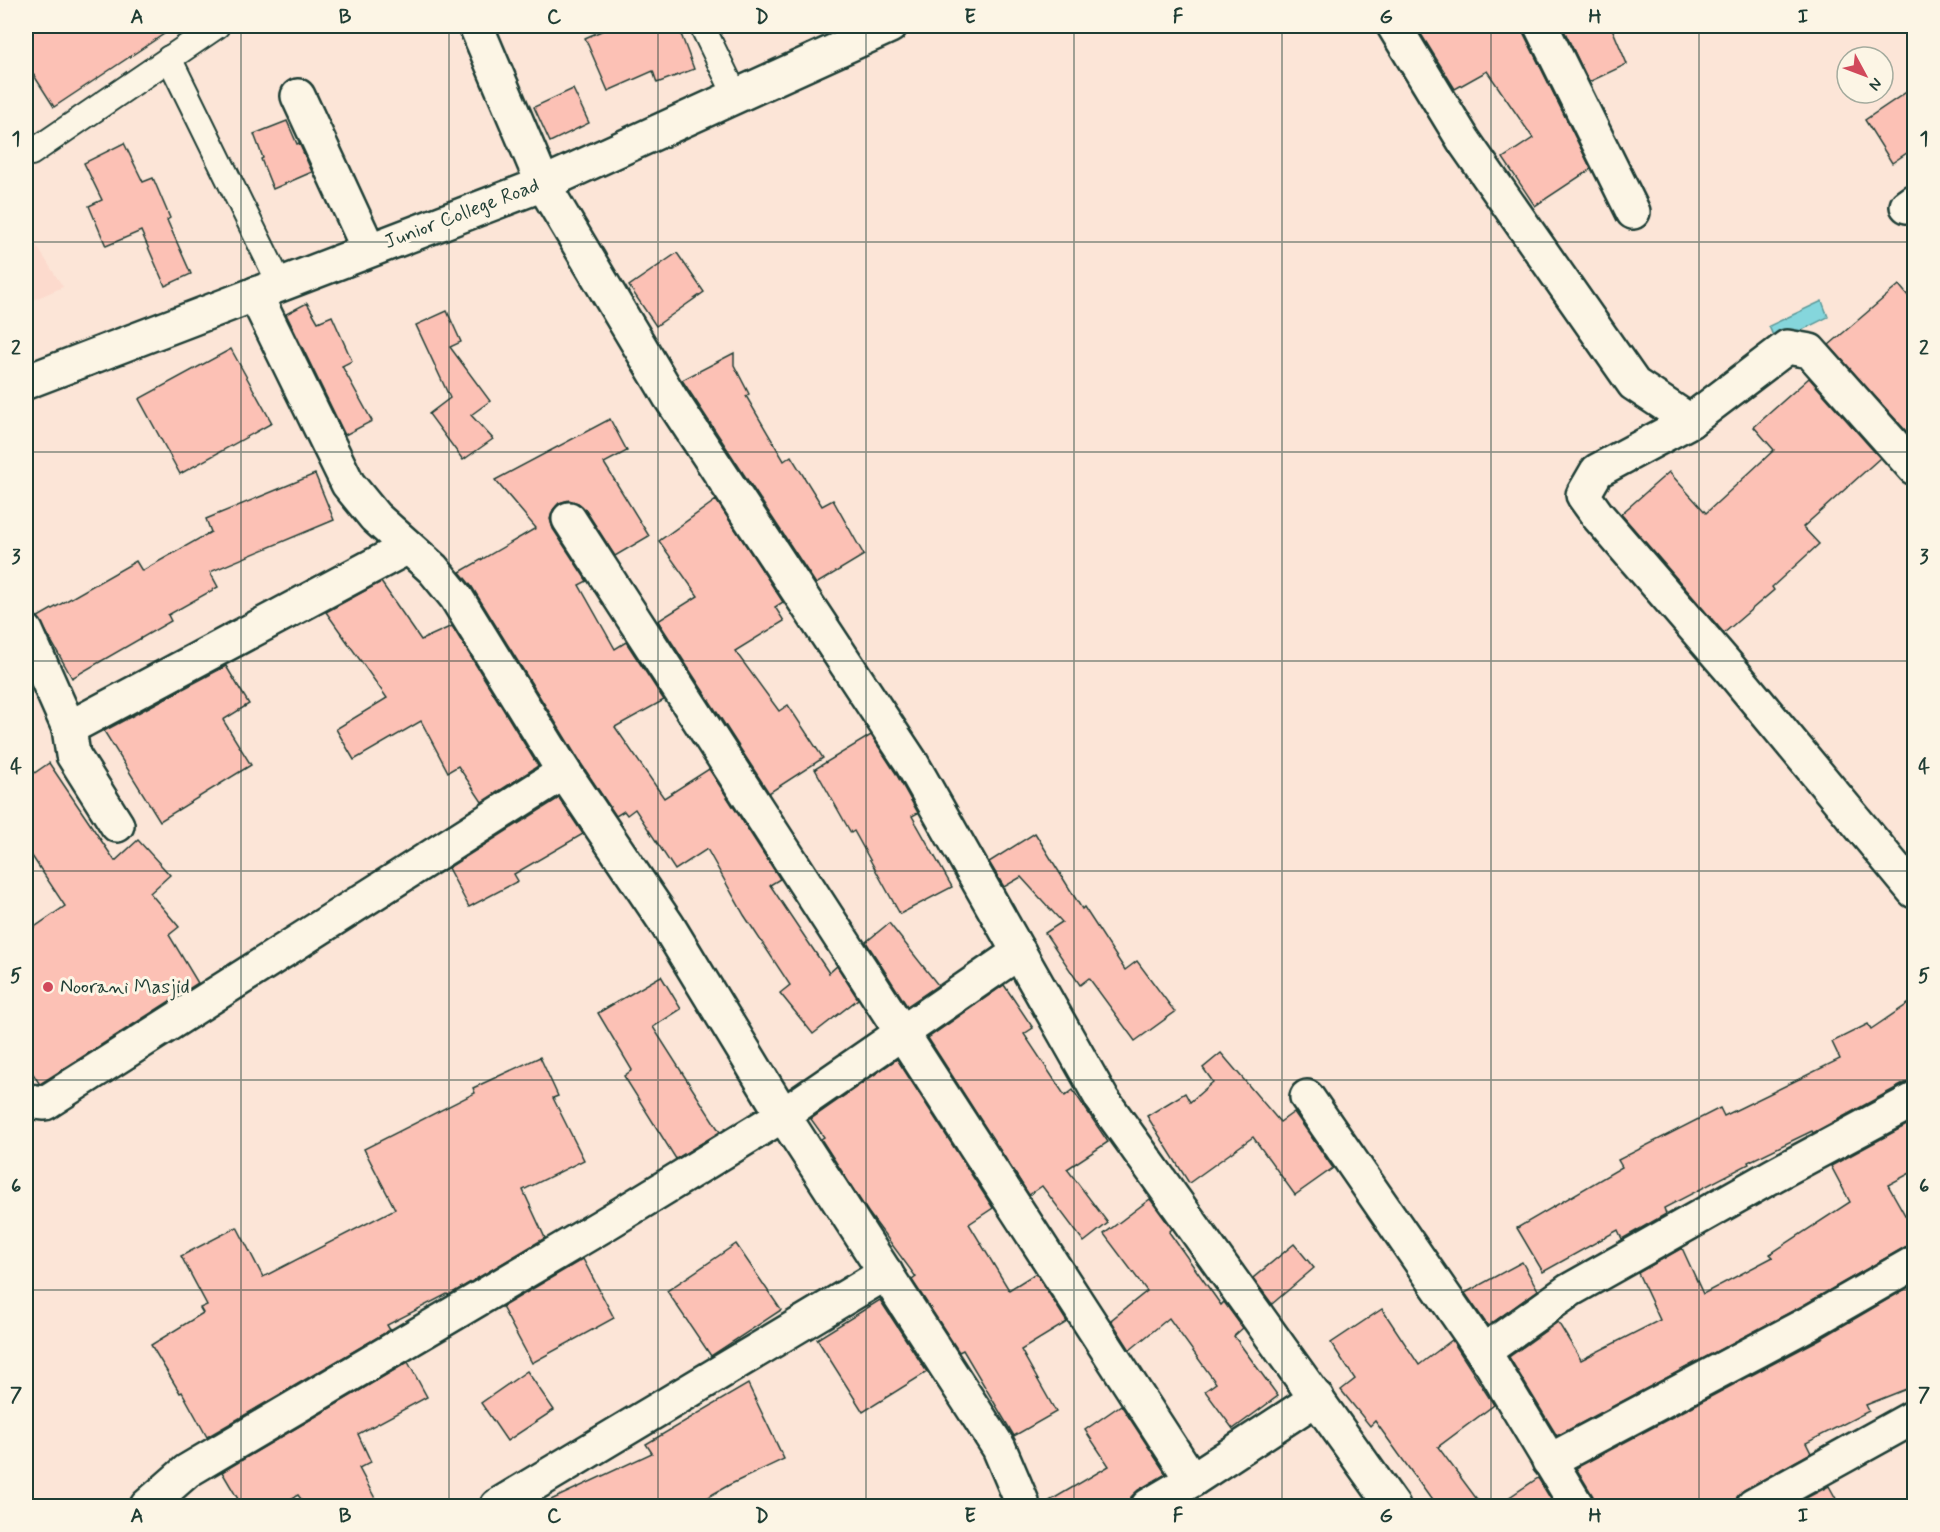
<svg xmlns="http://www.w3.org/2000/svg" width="1940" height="1532" font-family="Mynerve,sans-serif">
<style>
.built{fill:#fcdacd}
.water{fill:#85d6dc;stroke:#5c9999;stroke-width:1.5}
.building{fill:#fcc1b5;stroke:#1f3d34;stroke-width:1.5}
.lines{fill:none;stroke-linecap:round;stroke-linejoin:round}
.lane-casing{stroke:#1f3d34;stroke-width:28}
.street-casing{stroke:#1f3d34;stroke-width:38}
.secondary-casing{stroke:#1f3d34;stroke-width:38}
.lane{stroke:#fcf5e5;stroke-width:24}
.street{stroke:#fcf5e5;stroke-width:33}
.secondary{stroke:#fcf5e5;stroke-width:33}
.grid{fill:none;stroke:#1f3d34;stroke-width:1.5;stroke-opacity:0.55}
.poi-dot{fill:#d1495b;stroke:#fcf5e5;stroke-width:2}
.labels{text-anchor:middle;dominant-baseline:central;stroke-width:6;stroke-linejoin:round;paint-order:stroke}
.street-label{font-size:20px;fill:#1f3d34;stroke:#fcf5e5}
.poi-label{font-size:20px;fill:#1f3d34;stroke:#fcf5e5;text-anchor:start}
.neatline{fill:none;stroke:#1f3d34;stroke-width:2}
.grid-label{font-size:20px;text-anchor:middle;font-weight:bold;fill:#1f3d34}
</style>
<rect width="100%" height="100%" fill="#fce5d7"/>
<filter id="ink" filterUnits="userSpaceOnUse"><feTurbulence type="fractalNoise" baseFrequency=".0167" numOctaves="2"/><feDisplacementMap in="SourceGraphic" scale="12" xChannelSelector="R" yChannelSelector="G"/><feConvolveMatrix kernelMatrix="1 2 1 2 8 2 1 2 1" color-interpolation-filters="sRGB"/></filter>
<g filter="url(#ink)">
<polygon class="built" points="26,229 63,287 26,303"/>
<polygon class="water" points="1822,301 1828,317 1776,343 1769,326"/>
<g class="building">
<polygon points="26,26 176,26 54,107 26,63"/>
<polygon points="613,26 678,26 694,69 657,83 653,71 608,91 585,38"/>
<polygon points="1416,26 1522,26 1524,34 1591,169 1535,206 1503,158 1533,138 1487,71 1455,89"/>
<polygon points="1562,26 1611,26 1627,64 1589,82"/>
<polygon points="1914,87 1914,148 1892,163 1865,120"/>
<polygon points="573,89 589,123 550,142 534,107"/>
<polygon points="287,121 297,144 299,143 312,172 273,189 261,159 263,158 254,134"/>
<polygon points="124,143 143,182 153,178 170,218 167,220 191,274 165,286 141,231 106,246 89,206 102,200 84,163"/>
<polygon points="677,253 704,292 656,326 629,286"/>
<polygon points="1899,285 1914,303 1914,440 1829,345"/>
<polygon points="307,303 318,322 332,316 352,361 342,366 372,421 345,435 286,314"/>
<polygon points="447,311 461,342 450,347 490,401 471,415 493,439 463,460 429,414 450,398 416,325"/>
<polygon points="231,349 272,423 180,474 139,399"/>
<polygon points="734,353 734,365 749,394 746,396 784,461 791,456 822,506 833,500 864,555 816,584 682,380"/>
<polygon points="1809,378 1880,458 1803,527 1819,544 1772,587 1774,590 1724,633 1621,514 1669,472 1706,513 1774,450 1754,427"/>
<polygon points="610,419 627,451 604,463 649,536 615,556 585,509 578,503 569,500 559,503 553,510 550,519 553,529 587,581 579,585 615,649 626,642 664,700 615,727 664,798 709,769 780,879 770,885 829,973 837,966 858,999 813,1034 780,993 790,985 744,915 707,849 675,870 635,809 627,815 624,811 616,816 580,762 472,587 460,572 536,528 495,480"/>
<polygon points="315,474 334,520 210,572 218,587 168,615 171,621 72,678 38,617 136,561 142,571 211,532 206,519"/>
<polygon points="716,500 783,602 775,607 784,621 735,651 779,711 788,705 823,758 769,793 658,621 698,596 659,541"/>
<polygon points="381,582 421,640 452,626 538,766 482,802 458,766 448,772 421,721 354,760 336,729 387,698 326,612"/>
<polygon points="226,666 249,704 223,720 251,765 160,821 104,731"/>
<polygon points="871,735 895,772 918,813 912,816 952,887 900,914 854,831 851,833 815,769"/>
<polygon points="49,763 115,861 138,840 170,875 150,893 179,927 169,935 198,983 40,1084 39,1083 26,1063 26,933 65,906 26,847 26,779"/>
<polygon points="559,798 583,834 514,874 518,881 469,907 448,868"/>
<polygon points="1035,833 1082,909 1084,907 1125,970 1137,961 1175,1012 1135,1041 1089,978 1080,985 1045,933 1062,922 1021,877 1004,887 989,862"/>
<polygon points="889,923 938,985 907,1006 866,942"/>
<polygon points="661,976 681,1009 653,1027 720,1132 676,1159 624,1076 632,1070 598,1013"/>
<polygon points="1004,985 1033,1028 1024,1034 1065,1096 1073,1090 1108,1142 1067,1169 1108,1223 1084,1242 1042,1186 1029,1195 928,1038"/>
<polygon points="1914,1000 1914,1081 1905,1083 1813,1133 1812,1131 1748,1162 1749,1164 1664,1208 1666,1214 1622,1239 1618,1230 1543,1272 1517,1228 1622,1167 1618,1160 1720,1108 1724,1116 1840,1059 1832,1042 1868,1024 1871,1029"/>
<polygon points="1221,1053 1280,1122 1294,1112 1333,1168 1295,1195 1253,1137 1189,1183 1147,1116 1185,1093 1190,1102 1213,1082 1203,1068"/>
<polygon points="540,1057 558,1096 553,1098 584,1160 523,1190 545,1238 449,1295 447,1294 387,1325 390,1330 207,1437 182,1392 180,1393 151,1345 203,1313 200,1308 207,1305 181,1256 237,1227 263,1277 395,1209 364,1149 475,1093 473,1088"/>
<polygon points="897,1059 993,1208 969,1224 1009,1290 1036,1273 1067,1322 1021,1350 1056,1412 1014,1436 963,1350 959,1352 912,1280 916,1277 868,1212 821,1139 824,1137 811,1119"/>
<polygon points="1914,1121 1914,1171 1888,1185 1914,1231 1914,1244 1905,1247 1802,1306 1557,1436 1509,1357 1558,1322 1581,1360 1660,1320 1638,1273 1682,1248 1703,1294 1773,1257 1770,1254 1850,1202 1831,1166"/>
<polygon points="1150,1199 1172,1229 1169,1232 1221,1305 1224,1302 1243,1328 1234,1336 1278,1396 1233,1429 1205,1391 1216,1383 1169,1318 1130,1350 1111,1320 1147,1291 1104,1234"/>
<polygon points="736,1244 781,1310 711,1356 667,1291"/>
<polygon points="1294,1244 1314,1268 1272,1304 1253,1278"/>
<polygon points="583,1259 614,1318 532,1363 502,1307"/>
<polygon points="1522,1262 1538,1290 1488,1326 1465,1293"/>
<polygon points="1914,1284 1914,1386 1866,1405 1869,1411 1806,1443 1811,1453 1744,1490 1737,1497 1734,1506 1596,1506 1593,1496 1576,1468 1820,1339"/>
<polygon points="880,1300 927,1372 863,1412 817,1339"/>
<polygon points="1382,1309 1419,1365 1452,1340 1494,1405 1438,1447 1482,1506 1436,1506 1375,1421 1370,1426 1341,1390 1355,1379 1331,1343"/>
<polygon points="408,1362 427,1397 358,1434 371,1462 359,1468 379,1506 306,1506 298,1495 277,1506 242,1506 222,1472"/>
<polygon points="527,1371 554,1410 507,1441 481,1403"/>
<polygon points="748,1384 784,1459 729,1485 692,1506 538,1506 652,1453 646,1444"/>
<polygon points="1121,1405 1166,1474 1138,1490 1131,1497 1129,1506 1041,1506 1109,1466 1085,1430"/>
<polygon points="1538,1478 1555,1506 1496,1506"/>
<polygon points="1829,1486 1840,1506 1791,1506"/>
</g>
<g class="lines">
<defs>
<g id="lane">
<polyline points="702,26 736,96"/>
<polyline points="169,58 280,284"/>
<polyline points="26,144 31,153 217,26"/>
</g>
<g id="street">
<polyline points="476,26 543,184 670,397 911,762 1102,1099 1393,1506"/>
<polyline points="1394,26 1464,141 1634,384 1690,421"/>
<polyline points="1541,26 1633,212"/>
<polyline points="298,96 369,250"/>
<polyline points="1907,206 1914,201"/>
<polyline points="255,294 348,484 375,517 433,569 456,597 564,772 668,926 783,1115 999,1448 1022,1502 1022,1506"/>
<polyline points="1914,468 1810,351 1787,347 1690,421 1597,471 1583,495 1598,516 1731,670 1914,891"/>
<polyline points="569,519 1192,1480 1317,1398"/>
<polyline points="26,631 69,728 73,755 117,825"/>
<polyline points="69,728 408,547"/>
<polyline points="1307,1097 1492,1365 1577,1506"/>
<polyline points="26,1101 45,1103 564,772"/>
<polyline points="1483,1352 1570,1290 1774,1175 1914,1100"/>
<polyline points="1549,1461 1811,1322 1914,1263"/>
<polyline points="147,1506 187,1471 602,1226 783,1115 1019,952"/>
<polyline points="497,1506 886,1273"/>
<polyline points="1148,1506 1192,1480"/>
<polyline points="1753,1506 1914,1417"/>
</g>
<polyline id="secondary" points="26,382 543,184 890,26"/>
</defs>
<use href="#lane" class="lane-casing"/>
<use href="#street" class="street-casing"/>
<use href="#secondary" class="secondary-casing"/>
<use href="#lane" class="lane"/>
<use href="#street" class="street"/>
<use href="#secondary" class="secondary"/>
</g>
</g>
<path class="grid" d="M241,26v1480M449,26v1480M658,26v1480M866,26v1480M1074,26v1480M1282,26v1480M1491,26v1480M1699,26v1480M26,242h1888M26,452h1888M26,661h1888M26,871h1888M26,1080h1888M26,1290h1888"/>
<circle class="poi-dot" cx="48" cy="987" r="6"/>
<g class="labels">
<g class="street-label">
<text transform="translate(462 214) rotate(-21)">Junior College Road</text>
</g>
<g class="poi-label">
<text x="60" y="987">Noorani Masjid</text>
</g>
</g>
<rect width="1940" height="1532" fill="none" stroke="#fcf5e5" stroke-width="66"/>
<g transform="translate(1865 75) rotate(131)"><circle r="28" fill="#fcf5e5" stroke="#a4ab9e" stroke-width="1.5"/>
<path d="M0-4.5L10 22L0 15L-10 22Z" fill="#d1495b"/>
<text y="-9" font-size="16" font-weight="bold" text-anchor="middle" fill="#1f3d34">N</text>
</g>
<rect x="33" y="33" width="1874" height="1466" class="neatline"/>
<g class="grid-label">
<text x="137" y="23">A</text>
<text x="345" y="23">B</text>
<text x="554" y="23">C</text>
<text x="762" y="23">D</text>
<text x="970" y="23">E</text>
<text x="1178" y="23">F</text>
<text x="1386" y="23">G</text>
<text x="1595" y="23">H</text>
<text x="1803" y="23">I</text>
<text x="16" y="145">1</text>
<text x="1924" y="145">1</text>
<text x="16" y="354">2</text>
<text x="1924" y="354">2</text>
<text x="16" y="563">3</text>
<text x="1924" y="563">3</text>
<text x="16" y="773">4</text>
<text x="1924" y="773">4</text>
<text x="16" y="982">5</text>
<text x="1924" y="982">5</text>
<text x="16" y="1192">6</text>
<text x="1924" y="1192">6</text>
<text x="16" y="1401">7</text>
<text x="1924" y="1401">7</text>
<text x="137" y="1522">A</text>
<text x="345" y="1522">B</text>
<text x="554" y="1522">C</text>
<text x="762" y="1522">D</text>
<text x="970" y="1522">E</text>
<text x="1178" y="1522">F</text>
<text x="1386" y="1522">G</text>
<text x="1595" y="1522">H</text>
<text x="1803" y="1522">I</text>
</g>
</svg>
